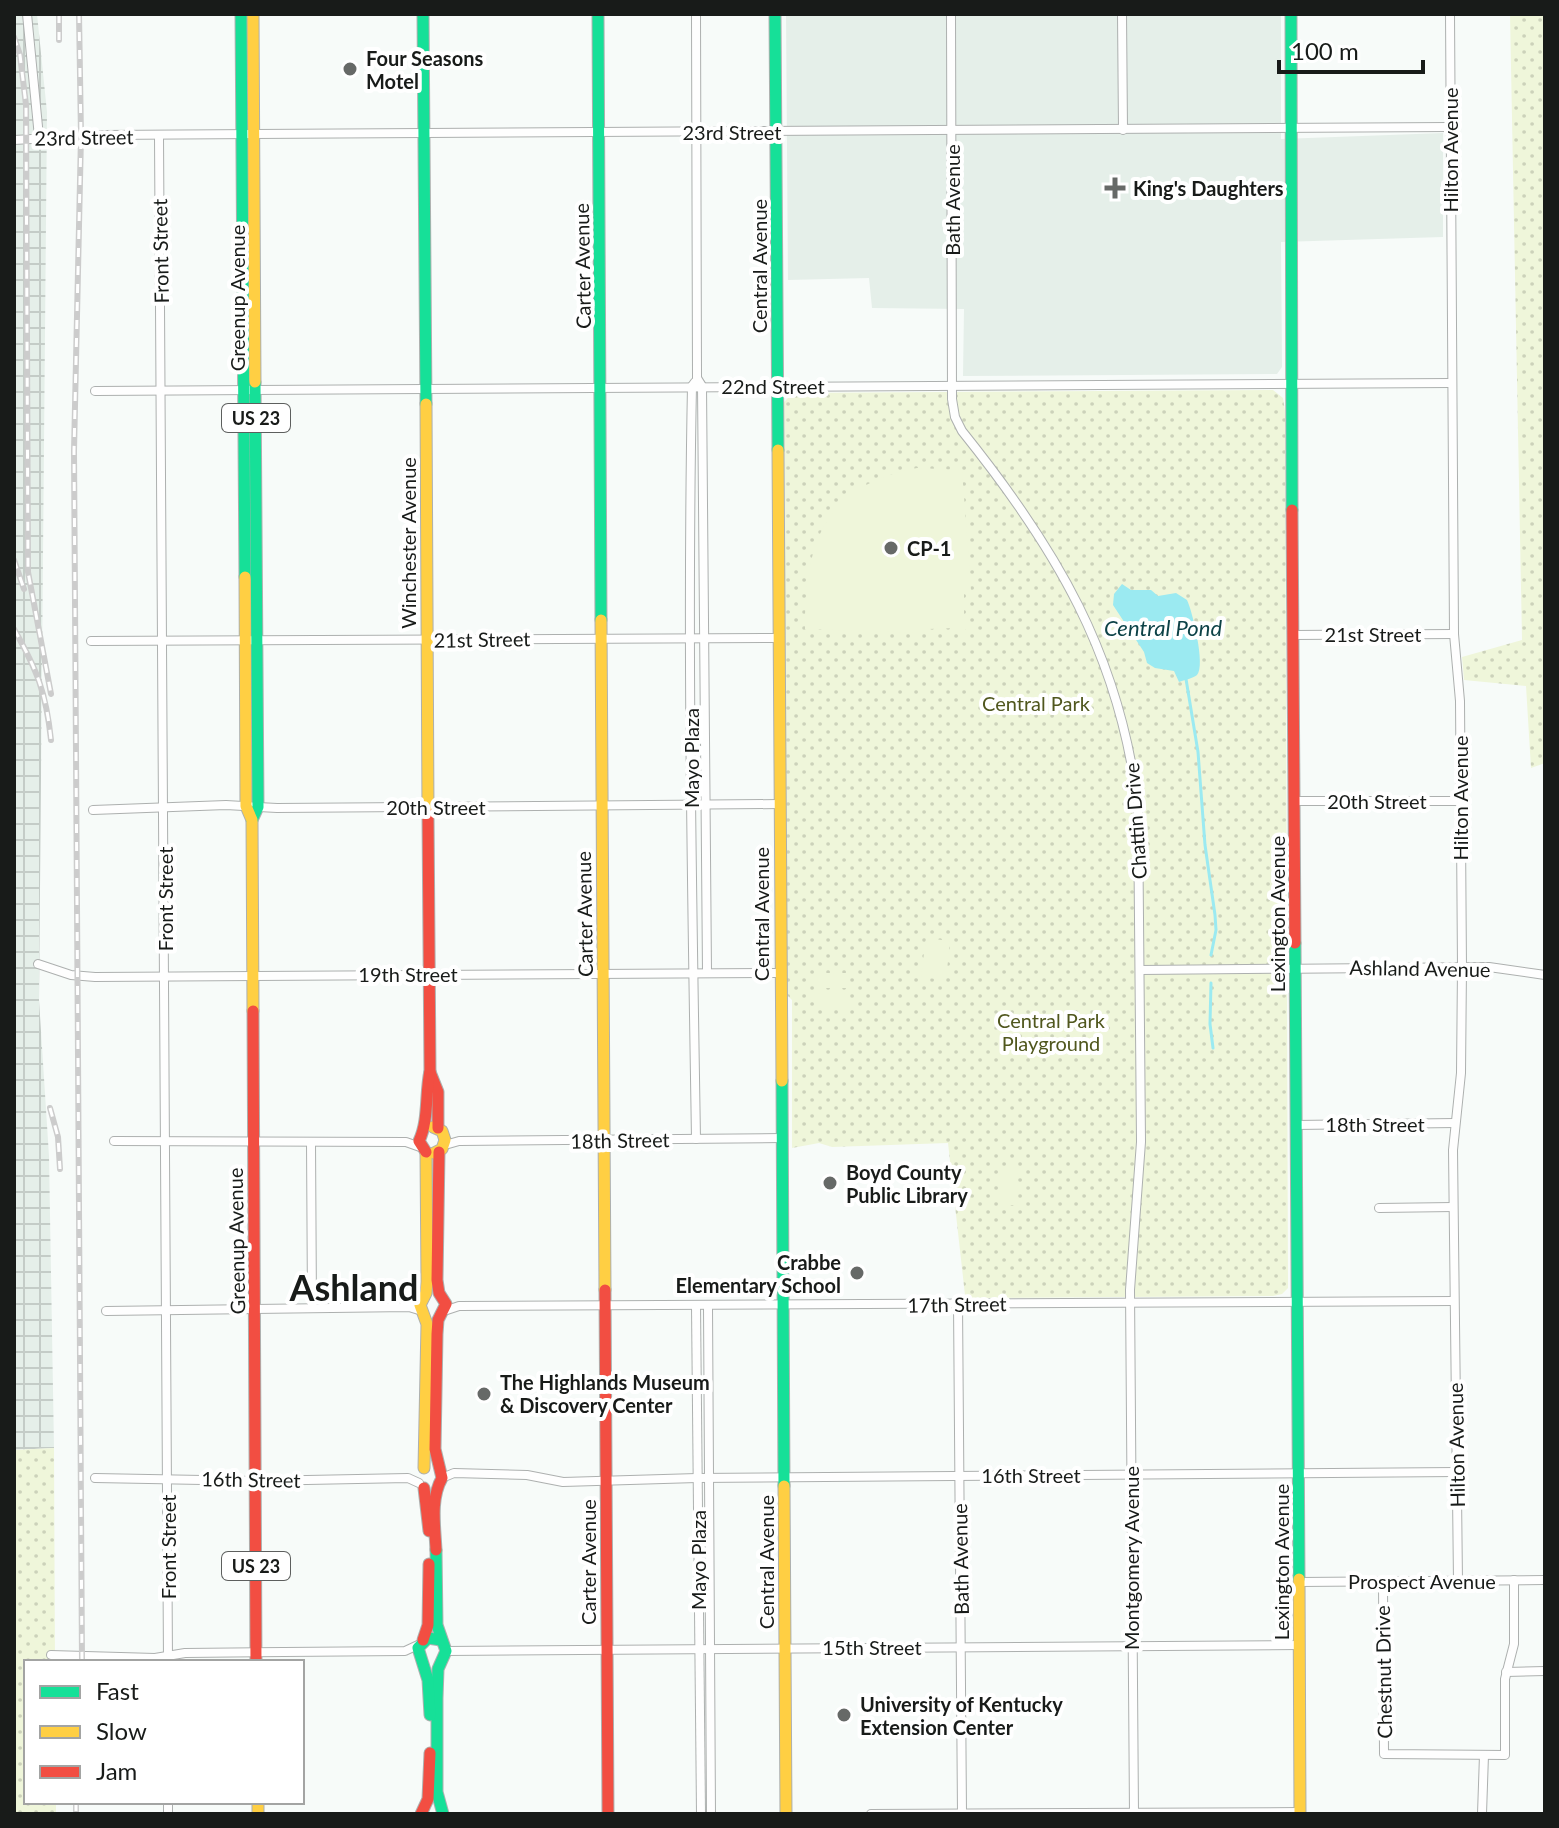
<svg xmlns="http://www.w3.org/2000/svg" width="1559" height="1828" font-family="Lato,sans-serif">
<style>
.built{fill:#e5efe9}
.industrial{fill:url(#industrial-grid)}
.grass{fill:url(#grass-dots)}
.pitch{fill:#eff6da}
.water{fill:#9beaf1}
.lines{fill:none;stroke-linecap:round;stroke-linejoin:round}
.stream{stroke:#9beaf1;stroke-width:3}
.street-casing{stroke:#adb0af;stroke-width:10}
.fast-casing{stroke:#adb0af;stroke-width:13}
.slow-casing{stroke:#adb0af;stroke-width:13}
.jam-casing{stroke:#adb0af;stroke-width:13}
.street{stroke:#fefefe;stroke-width:8}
.fast{stroke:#16e098;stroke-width:11}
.slow{stroke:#ffcf43;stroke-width:11}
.jam{stroke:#f24e42;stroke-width:11}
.rail-casing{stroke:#ccc;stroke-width:6}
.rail{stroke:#fff;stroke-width:3;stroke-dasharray:9;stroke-linecap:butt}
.poi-dot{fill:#666967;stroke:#fff;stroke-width:3}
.labels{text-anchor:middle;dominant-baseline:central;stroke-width:8;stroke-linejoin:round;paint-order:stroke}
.shield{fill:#fff;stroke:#5d5f5e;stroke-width:2}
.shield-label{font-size:18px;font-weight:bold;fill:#181b19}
.poi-label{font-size:20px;font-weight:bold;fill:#181b19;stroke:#fff;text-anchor:start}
.street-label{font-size:20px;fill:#181b19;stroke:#fff}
.park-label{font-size:20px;fill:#50571e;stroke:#fff}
.water-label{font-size:22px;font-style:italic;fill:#0d4247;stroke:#fff}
.town-label{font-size:36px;font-weight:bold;fill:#181b19;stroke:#fff}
</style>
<defs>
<pattern id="industrial-grid" width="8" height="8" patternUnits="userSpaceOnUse" patternTransform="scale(2)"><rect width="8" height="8" fill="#e5efe9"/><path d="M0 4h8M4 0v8" fill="none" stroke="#c4ccc7"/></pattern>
<pattern id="grass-dots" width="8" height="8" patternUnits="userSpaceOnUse" patternTransform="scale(2)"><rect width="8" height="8" fill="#eff6da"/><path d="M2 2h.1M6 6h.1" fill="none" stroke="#ccd2ba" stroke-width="1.8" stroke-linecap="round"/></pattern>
</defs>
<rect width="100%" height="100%" fill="#f7fbf9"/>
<polygon class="built" points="786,14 1281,14 1281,139 1443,133 1443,237 1281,242 1282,367 1277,374 963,376 964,309 872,308 869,278 788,280"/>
<polygon class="industrial" points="14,14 37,14 47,112 39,1000 49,1156 54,1448 14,1450"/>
<g class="grass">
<polygon points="1510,14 1545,14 1545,763 1531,768 1526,686 1464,680 1462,657 1522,640"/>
<polygon points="1273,390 1283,398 1285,411 1288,1288 1282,1294 1273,1296 968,1298 965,1295 948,1143 832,1147 819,1143 792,1148 792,1000 787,995 784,402 793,393"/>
<polygon points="54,1448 55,1662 26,1662 26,1802 56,1802 56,1814 14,1814 14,1450"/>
</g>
<g class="pitch">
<path d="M917,468l45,2 9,121 -7,1v27l6,6 -9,9 -6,-6 -27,1 -1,4 -122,-4c0,-86 18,-143 112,-161z"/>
<polygon points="926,938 950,941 946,980 921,977"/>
<rect x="815" y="973" width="34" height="15"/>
<polygon points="849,993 849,1009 815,1009 815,994"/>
<polygon points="999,1168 1017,1168 1018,1205 1000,1205"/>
</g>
<path class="water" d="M1122,584l9,6h20l7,6 18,-3 11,7c5,10 19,66 10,75 -3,3 -13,5 -18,7l-5,-11 -19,-3 -8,-5 -3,-11 -31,-47 1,-11z"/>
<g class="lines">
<g class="stream">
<polyline points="1186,679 1198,752 1205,845 1215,915 1216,930 1211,955"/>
<polyline points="1211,983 1210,1024 1213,1048"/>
</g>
<defs>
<g id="street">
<polyline points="27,14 39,137"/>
<polyline points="696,14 697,378 702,386 707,973"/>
<path d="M951,14l1,385 3,18 7,14c94,117 158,224 176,376l3,335 -11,148 4,524"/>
<polyline points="1122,14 1123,130"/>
<polyline points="1450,14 1454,634 1460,701 1462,968 1461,1073 1453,1150 1458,1581"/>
<polyline points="159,136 168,1662"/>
<polyline points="14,140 103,135 1450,127"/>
<path d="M695,382l-3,4c-5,251 0,502 4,753"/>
<polyline points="95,391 1451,383"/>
<polyline points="1293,635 1454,634"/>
<polyline points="91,641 778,638"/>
<polyline points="1295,801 1460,801"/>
<polyline points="93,810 226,805 277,808 779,804"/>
<polyline points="38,964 71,975 95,977 780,973"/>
<polyline points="1140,970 1489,967 1545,975"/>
<polyline points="1295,1125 1455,1123"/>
<polyline points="114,1141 406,1142 420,1147"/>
<polyline points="311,1142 312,1308"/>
<polyline points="445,1145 459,1141 782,1138"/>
<polyline points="1379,1208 1453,1207"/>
<polyline points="958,1303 962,1814"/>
<polyline points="696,1306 701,1814"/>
<polyline points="708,1306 711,1814"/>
<polyline points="106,1311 409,1307 422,1311"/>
<polyline points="444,1311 459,1306 1454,1301"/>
<polyline points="95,1478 256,1481 408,1478 419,1483"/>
<polyline points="442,1478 454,1473 527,1475 563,1482 697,1478 1456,1472"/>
<polyline points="1299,1582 1545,1580"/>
<polyline points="1383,1582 1384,1754 1505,1755 1505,1679 1514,1644 1514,1580"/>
<polyline points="446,1651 1299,1645"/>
<polyline points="51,1655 155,1658 185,1653 405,1651 420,1644"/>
<polyline points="1506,1672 1545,1671"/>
<polyline points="168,1802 168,1814"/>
<polyline points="871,1814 1300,1812"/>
<polyline points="1482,1814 1484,1755"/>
</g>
<g id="fast">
<polyline points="241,14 245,577"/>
<polyline points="423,14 426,404"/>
<polyline points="598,14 601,620"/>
<polyline points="775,14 778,450"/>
<polyline points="1291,14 1292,510"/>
<polyline points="252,820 258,807 255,382"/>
<polyline points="1295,943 1299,1579"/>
<polyline points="782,1081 784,1486"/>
<polyline points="436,1550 437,1625 446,1651 438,1669 437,1698 437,1792 443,1814"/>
<polyline points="430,1715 428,1680 418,1648 428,1638 441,1640"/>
</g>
<g id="slow">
<polyline points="253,14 255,382"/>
<polyline points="426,404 428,814"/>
<polyline points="778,450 782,1081"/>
<polyline points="245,577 246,806 252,820 253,1011"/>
<polyline points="601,620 605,1290"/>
<polyline points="433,1127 442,1131 445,1140 442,1149 434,1153"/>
<polyline points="424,1468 427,1324 420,1305 426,1293 427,1282 426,1152"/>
<polyline points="784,1486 786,1814"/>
<polyline points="1299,1579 1300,1814"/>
<polyline points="258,1802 258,1814"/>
</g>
<g id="jam">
<polyline points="1292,510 1295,943"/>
<polyline points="253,1011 256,1662"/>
<polyline points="430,1072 438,1092 438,1128"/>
<path d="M426,1152l-7,-11c10,-21 6,-47 11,-70l-2,-257"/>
<polyline points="605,1290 608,1814"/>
<polyline points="424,1488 429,1531"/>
<path d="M436,1550c-1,-23 -6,-51 6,-72l-7,-29 2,-115 1,-14 8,-16 -7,-11 -2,-13 2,-128"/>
<polyline points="423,1640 428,1625 429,1564"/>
<polyline points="421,1814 428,1799 430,1753"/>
</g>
</defs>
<use href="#street" class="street-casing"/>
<use href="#fast" class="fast-casing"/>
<use href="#slow" class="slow-casing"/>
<use href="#jam" class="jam-casing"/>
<use href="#street" class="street"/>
<use href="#fast" class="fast"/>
<use href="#slow" class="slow"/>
<use href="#jam" class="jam"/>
<defs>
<g id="rail">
<polyline points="59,14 59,40"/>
<polyline points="79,14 81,136 74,451 82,1662"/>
<polyline points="14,37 20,55 26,105 28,572 51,694"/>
<polyline points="14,560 24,589"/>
<path d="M14,629c23,41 32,63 37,111"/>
<polyline points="50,1108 58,1137 60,1169"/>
<polyline points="76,1802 76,1814"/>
</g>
</defs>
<use href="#rail" class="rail-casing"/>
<use href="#rail" class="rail"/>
</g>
<g class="poi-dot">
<circle cx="350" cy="69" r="8"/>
<path d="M1111 176h8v8h8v8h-8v8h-8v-8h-8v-8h8z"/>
<circle cx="891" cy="548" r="8"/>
<circle cx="830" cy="1183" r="8"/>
<circle cx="857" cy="1273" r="8"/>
<circle cx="484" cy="1394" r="8"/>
<circle cx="844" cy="1715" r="8"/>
</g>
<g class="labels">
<g class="shield">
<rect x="222" y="404" width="68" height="28" rx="6"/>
<rect x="222" y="1552" width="68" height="28" rx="6"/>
</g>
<g class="shield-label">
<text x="256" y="418">US 23</text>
<text x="256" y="1566">US 23</text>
</g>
<g class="poi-label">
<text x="366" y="58">Four Seasons<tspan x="366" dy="23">Motel</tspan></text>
<text x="1133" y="188">King's Daughters</text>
<text x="907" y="548">CP-1</text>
<text x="846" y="1172">Boyd County<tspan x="846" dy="23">Public Library</tspan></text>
<text x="841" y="1262" text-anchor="end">Crabbe<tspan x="841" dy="23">Elementary School</tspan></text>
<text x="500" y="1382">The Highlands Museum<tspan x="500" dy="23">&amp; Discovery Center</tspan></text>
<text x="860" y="1704">University of Kentucky<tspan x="860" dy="23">Extension Center</tspan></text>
</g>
<g class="street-label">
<text x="732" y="132">23rd Street</text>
<text transform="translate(84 137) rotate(-1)">23rd Street</text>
<text transform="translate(1450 150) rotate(-90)">Hilton Avenue</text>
<text transform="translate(952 200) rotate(-90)">Bath Avenue</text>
<text transform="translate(160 251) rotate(-91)">Front Street</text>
<text transform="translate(582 266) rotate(-91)">Carter Avenue</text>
<text transform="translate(759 266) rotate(-90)">Central Avenue</text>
<text transform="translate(237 298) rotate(-90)">Greenup Avenue</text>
<text x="773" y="386">22nd Street</text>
<text transform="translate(408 543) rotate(-90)">Winchester Avenue</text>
<text x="1373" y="634">21st Street</text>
<text transform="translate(482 639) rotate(-1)">21st Street</text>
<text transform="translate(691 758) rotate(-90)">Mayo Plaza</text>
<text transform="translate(1460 798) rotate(-90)">Hilton Avenue</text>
<text x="1377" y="801">20th Street</text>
<text x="436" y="807">20th Street</text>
<text transform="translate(1135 821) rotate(-94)">Chattin Drive</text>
<text transform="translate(165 899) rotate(-90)">Front Street</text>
<text transform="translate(584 914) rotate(-91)">Carter Avenue</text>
<text transform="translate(761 914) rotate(-90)">Central Avenue</text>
<text transform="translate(1277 914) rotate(-90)">Lexington Avenue</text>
<text transform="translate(1420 968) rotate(1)">Ashland Avenue</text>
<text x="408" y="974">19th Street</text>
<text x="1375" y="1124">18th Street</text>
<text transform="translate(620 1140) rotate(-1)">18th Street</text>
<text transform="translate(236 1241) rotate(-91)">Greenup Avenue</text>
<text transform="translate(957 1304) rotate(-1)">17th Street</text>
<text transform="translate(1456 1445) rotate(-91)">Hilton Avenue</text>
<text x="1031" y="1475">16th Street</text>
<text transform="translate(251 1479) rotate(1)">16th Street</text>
<text transform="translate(168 1547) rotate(-90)">Front Street</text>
<text transform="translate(1131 1558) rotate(-90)">Montgomery Avenue</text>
<text transform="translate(960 1559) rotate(-91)">Bath Avenue</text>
<text transform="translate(698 1560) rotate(-90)">Mayo Plaza</text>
<text transform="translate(588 1562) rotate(-90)">Carter Avenue</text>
<text transform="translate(766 1562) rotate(-90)">Central Avenue</text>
<text transform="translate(1281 1562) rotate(-90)">Lexington Avenue</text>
<text x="1422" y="1581">Prospect Avenue</text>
<text x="872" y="1647">15th Street</text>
<text transform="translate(1383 1672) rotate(-91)">Chestnut Drive</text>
</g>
<g class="park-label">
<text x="1036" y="703">Central Park</text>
<text x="1051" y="1020">Central Park<tspan x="1051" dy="23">Playground</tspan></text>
</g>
<g class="water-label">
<text x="1163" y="627">Central Pond</text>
</g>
<g class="town-label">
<text x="354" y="1287">Ashland</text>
</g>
</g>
<rect width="1559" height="1828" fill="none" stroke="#181b19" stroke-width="32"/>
<rect x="24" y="1660" width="280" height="144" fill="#ffffff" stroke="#a3a4a3" stroke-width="2"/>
<rect x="40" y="1686" width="40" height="12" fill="#16e098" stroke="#a3a4a3" stroke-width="2"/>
<text x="96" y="1700" font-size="24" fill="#181b19">Fast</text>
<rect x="40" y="1726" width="40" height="12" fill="#ffcf43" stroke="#a3a4a3" stroke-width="2"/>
<text x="96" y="1740" font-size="24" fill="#181b19">Slow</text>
<rect x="40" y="1766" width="40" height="12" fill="#f24e42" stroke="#a3a4a3" stroke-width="2"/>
<text x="96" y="1780" font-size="24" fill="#181b19">Jam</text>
<path d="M1279 60v12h144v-12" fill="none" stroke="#181b19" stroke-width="4"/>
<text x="1291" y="60" font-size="24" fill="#181b19" stroke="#ffffff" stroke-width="6" paint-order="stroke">100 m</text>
</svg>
